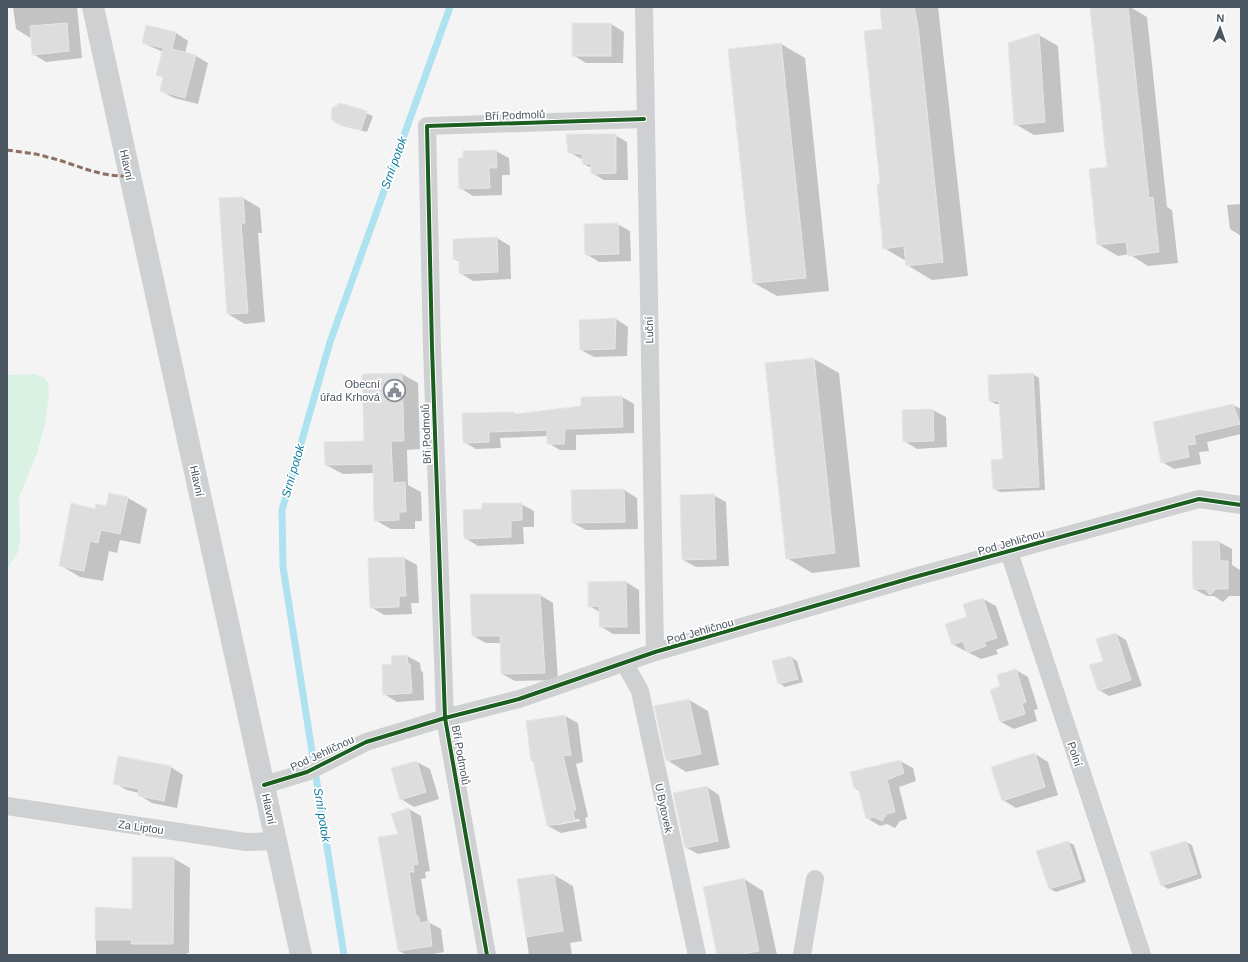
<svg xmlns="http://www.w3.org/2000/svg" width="1248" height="962" font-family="Helvetica,sans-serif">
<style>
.green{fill:#d9f2e3}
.shadow{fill:#0003;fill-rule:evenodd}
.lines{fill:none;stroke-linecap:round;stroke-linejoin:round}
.stream{stroke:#aee2f0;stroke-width:7}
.building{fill:#ddddde;stroke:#e5e6e7}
.minor{stroke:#ced0d2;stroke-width:18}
.tertiary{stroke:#ced0d2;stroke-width:22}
.quiet{stroke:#8d6e63;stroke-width:3;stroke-dasharray:6 3;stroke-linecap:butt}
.cycleway-casing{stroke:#fff;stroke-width:6}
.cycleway{stroke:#1b5e20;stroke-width:4}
.labels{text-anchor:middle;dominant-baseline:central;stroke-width:3.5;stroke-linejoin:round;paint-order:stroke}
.street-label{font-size:11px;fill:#4a5661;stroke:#fff}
.poi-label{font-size:11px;fill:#4a5661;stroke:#fff;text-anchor:end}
.water-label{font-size:12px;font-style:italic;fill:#0c7c9b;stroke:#fff}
</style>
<rect width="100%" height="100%" fill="#f4f4f4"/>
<polygon class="green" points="35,374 44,378 48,383 49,394 45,423 37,453 19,497 20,541 18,552 7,569 7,375"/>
<g class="shadow">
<polygon points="13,7 77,7 82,58 46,62 33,54 32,39 16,29"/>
<polygon points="881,7 938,7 968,276 932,280 907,265 906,261 884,248 881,185 883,30"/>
<polygon points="1111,7 1130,7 1147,17 1167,207 1172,210 1178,263 1148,266 1129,254 1118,256 1098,244 1108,168"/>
<polygon points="611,24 624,32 623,63 586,63 573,55"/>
<polygon points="176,33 188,41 185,53 196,56 208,63 198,104 174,98 161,91 164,78 158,75 163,52 143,43"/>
<polygon points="1039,35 1058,46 1064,132 1034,135 1015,124"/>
<polygon points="781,44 805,58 829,291 777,296 754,283 729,50"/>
<polygon points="344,104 373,116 367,132 343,126 336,123"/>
<polygon points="615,135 627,142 628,180 604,180 592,173 592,168 583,164 583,160 569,152"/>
<polygon points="496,151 509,158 510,175 502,175 502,195 473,196 460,188"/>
<polygon points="243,198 260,208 262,233 258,233 265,322 245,324 228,314 221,226"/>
<polygon points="1241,204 1241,236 1230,229 1227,205"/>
<polygon points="617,224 630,231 631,261 599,262 586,254"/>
<polygon points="497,238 510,246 511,279 473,281 460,273 460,262 454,259"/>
<polygon points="616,319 628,327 627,356 594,357 581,350"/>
<polygon points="814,359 839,373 860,567 812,573 787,558 766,364"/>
<polygon points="402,374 418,383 420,449 407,450 408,485 421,492 422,521 415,521 415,529 391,529 375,520 374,473 343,474 326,465 365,442"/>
<polygon points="1033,374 1039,378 1045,490 1000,492 994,489 1004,460 1000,404 996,404 990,401"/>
<polygon points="622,397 634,404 634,433 576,435 576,450 560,450 548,443 548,436 500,438 501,448 476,449 464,442 514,413 518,415 582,407 582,398"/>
<polygon points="1233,405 1241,409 1241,434 1207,442 1209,451 1199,452 1201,464 1174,469 1162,462 1154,423"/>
<polygon points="933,410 946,417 947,447 917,449 904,441 903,411"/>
<polygon points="624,490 637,498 638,529 586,530 573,523 572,491"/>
<polygon points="110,494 128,498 147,509 140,544 120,540 117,553 109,551 103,581 80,577 60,565 96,510 107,507"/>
<polygon points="713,495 726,502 729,566 696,567 683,560"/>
<polygon points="521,504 534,511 534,527 523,527 524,544 478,546 465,538 483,510"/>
<polygon points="1219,542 1232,549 1232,565 1240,570 1241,596 1229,596 1223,602 1214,596 1207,596 1194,589"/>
<polygon points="404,558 417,565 419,603 411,603 412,614 384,615 371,607 369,559"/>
<polygon points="626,582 639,590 640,634 613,634 600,626 600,612 589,606 589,583"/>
<polygon points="540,595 553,603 558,680 515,681 502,674 501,643 486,643 473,636"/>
<polygon points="983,599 996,606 1009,645 996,650 998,654 981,659 952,644 968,617"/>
<polygon points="1116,634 1126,640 1142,686 1109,696 1099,690 1104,661"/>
<polygon points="407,656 420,663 421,671 423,672 424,700 397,702 384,694 393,665 392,657"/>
<polygon points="791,657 797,661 803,682 785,687 779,683"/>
<polygon points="1016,670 1028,677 1038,709 1034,710 1037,721 1014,729 1001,722 1002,687"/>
<polygon points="689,700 708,711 719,765 686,772 667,760"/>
<path d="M565,716l13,7 5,39 -7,2 12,53 -3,1 2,10 -26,5 -13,-7 -14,-64 -2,-1zM579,819l1,2 -22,4v-2z"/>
<polygon points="1035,754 1048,762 1058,795 1016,808 1003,800"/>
<polygon points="900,761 913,768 916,781 899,787 907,819 900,821 895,828 887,824 880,826 867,818 860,791 855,788 851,773"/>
<polygon points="417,762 430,769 439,799 414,807 401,799"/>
<polygon points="171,767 183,775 177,808 152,803 139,795 139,793 127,790 114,783"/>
<polygon points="707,787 719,795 730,848 698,854 685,847"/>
<polygon points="409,809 421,816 430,871 425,872 426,878 421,879 428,922 441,929 444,952 428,955 407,955 399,951 399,834"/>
<polygon points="1068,842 1074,845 1086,882 1056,892 1050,889"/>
<polygon points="1186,842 1192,845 1202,878 1168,889 1162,885"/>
<polygon points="173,858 190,868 189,953 187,953 186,955 96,955 96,908 133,910"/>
<polygon points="554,875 573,886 582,941 570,943 572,955 529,955 518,880"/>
<polygon points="744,879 763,891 777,955 718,955"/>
</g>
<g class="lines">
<polyline class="stream" points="344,955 283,567 282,510 330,342 450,7"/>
</g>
<g class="building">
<polygon points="880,7 914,7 918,26 943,262 906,266 904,246 883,249 877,185 880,184 864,31 882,29"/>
<polygon points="1101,7 1128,7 1149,198 1153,197 1159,252 1128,256 1126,242 1097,245 1089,169 1107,167 1090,8"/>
<polygon points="67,23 69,51 32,55 30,26"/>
<rect x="572" y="23" width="39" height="33"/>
<polygon points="146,25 176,32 172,49 196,55 185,98 160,91 163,77 156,75 163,48 142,43"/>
<polygon points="1039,33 1045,122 1014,125 1008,43"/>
<polygon points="781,43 806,278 753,283 728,49"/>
<polygon points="340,103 367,111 361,130 336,123 332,120 331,114 332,108"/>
<polygon points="566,134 616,134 616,173 591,174 591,164 582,164 582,154 568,153"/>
<polygon points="496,150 497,168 489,168 490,188 459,189 458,158 463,158 463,151"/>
<polygon points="243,197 245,223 241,223 248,313 227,314 219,198"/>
<polygon points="618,223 619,254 585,255 584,224"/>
<polygon points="497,237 498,272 459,274 459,259 453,259 453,239"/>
<polygon points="616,318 615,349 580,350 579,320"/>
<polygon points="814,358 835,553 786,559 765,363"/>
<polygon points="402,373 404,441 391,441 393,483 405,482 406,512 399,512 399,520 374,521 373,464 325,465 324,442 364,441 362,374"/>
<polygon points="1033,373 1039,487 993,489 991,460 1003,459 999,401 989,401 988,375"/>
<polygon points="622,396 623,427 565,429 564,444 547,444 547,430 489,432 489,442 463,443 462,413 514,412 515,414 581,406 581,397"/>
<polygon points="1233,404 1240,424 1194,435 1196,444 1187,445 1189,457 1161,463 1153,422"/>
<polygon points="933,409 934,441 903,442 902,410"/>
<polygon points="624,489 625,522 572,523 571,490"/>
<polygon points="109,493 128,497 120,534 101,530 98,543 90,541 84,571 59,566 71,503 95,509 96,504 106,506"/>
<polygon points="714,494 716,559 682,560 680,495"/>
<polygon points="482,503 522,503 522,520 511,521 511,537 464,539 463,510 482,509"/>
<polygon points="1192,541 1219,541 1220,561 1228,561 1228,589 1216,589 1210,595 1205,589 1193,589"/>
<polygon points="404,557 406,596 399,596 399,607 370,608 368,558"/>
<polygon points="626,581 627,627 599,627 599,606 588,607 588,582"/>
<polygon points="470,594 540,594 545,673 501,674 500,636 472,636"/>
<polygon points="983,598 997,638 984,642 986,646 967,653 963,641 952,645 945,624 967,617 963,604"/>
<polygon points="1116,633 1131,680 1098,691 1089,665 1103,661 1096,639"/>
<polygon points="407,655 408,664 410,664 412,693 383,695 382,665 392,664 391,656"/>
<polygon points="791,656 798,679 778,684 772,661"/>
<polygon points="1016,669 1026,702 1022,703 1025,714 1000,722 990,690 1000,686 997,675"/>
<polygon points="689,699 701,754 666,761 654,706"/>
<polygon points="565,715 571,755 563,756 576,810 573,811 575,821 547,826 533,761 531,761 526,721"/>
<polygon points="1035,753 1045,787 1002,801 991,767"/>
<polygon points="118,756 171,766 164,801 138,796 139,789 113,784"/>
<polygon points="900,760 904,773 887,780 895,812 887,814 882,821 874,817 866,819 858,787 854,788 850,772"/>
<polygon points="417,761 426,792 400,800 391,768"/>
<polygon points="707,786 718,841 685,848 673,793"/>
<polygon points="409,808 418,864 413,865 414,872 409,872 416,916 418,916 420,923 429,921 432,946 398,951 378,837 398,834 391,814"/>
<polygon points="1068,841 1081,879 1049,889 1036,851"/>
<polygon points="1186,841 1197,874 1161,886 1150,852"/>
<polygon points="132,857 174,857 173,944 131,944 132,940 95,940 95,907 132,909"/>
<polygon points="554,874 563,931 526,937 517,879"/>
<polygon points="744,878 759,951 739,955 717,955 703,887"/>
</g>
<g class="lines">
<g class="minor">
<polyline points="644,7 655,652"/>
<polyline points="1009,552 1142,955"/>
<polyline points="625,664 640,691 697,955"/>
<polyline points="264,785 307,772 366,742 445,718 519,699 655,652 911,578 1199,499 1241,505"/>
<polyline points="7,806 246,842 276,841"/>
<polyline points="487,955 445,718 432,348 427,126 644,119"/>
<polyline points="802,955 815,879"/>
</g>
<polyline class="tertiary" points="93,7 301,955"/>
<path class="quiet" d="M7,150c13,2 27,3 40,7 30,7 49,20 83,19"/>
<defs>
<g id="cycleway">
<polyline points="264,785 307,772 366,742 445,718 519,699 655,652 911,578 1199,499 1241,505"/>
<polyline points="487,955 445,718 432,348 427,126 644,119"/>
</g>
</defs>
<use href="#cycleway" class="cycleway-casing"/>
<use href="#cycleway" class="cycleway"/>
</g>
<defs>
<symbol id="civic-ring" viewBox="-11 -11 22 22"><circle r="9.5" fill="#fff" stroke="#868d94" stroke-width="1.5"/><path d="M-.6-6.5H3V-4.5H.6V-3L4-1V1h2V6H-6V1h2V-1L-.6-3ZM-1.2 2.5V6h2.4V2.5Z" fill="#868d94"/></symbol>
</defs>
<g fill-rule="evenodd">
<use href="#civic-ring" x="382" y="378" width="25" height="25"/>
</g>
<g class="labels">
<g class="street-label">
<text transform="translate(515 115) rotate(-2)">Bří Podmolů</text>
<text transform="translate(127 165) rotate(78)">Hlavní</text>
<text transform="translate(649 330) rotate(-91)">Luční</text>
<text transform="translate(426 434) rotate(-92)">Bří Podmolů</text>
<text transform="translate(197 481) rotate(78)">Hlavní</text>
<text transform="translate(1011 542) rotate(-16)">Pod Jehličnou</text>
<text transform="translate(700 631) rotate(-16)">Pod Jehličnou</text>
<text transform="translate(322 753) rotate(-25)">Pod Jehličnou</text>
<text transform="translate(1075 754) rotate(72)">Polní</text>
<text transform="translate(461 755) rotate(80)">Bří Podmolů</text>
<text transform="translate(664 808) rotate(78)">U Bytovek</text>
<text transform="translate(269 809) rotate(78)">Hlavní</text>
<text transform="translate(141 827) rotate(8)">Za Liptou</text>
</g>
<g class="poi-label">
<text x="380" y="384">Obecní<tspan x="380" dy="13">úřad Krhová</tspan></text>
</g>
<g class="water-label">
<text transform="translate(394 163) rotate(-70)">Srní potok</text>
<text transform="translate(293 471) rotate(-74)">Srní potok</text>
<text transform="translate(322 815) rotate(81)">Srní potok</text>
</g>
</g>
<rect width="1248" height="962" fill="none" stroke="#4a5661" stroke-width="16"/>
<g transform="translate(1220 28) rotate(2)" stroke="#ffffff" stroke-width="3" paint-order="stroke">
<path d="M0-3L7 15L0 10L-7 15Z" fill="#4a5661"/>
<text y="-6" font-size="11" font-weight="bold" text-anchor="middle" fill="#4a5661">N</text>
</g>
</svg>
